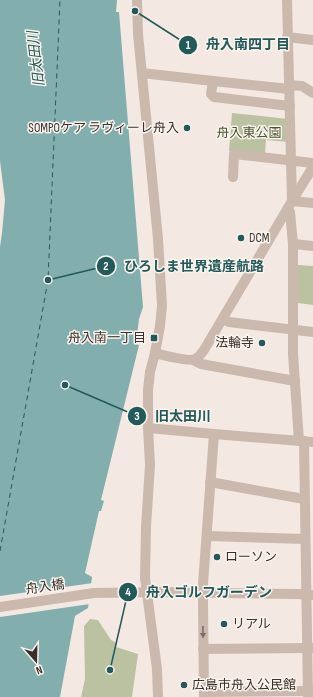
<svg xmlns="http://www.w3.org/2000/svg" width="313" height="697" font-family="'Sofia Sans Condensed','Noto Sans JP',sans-serif">
<style>
.green{fill:#bac2a2}
.water{fill:#82afad}
.pier{fill:#f3e9e2}
.lines{fill:none;stroke-linecap:round;stroke-linejoin:round}
.ferry{stroke:#235a59;stroke-width:1;stroke-dasharray:5 4;stroke-linecap:butt}
.minor{stroke:#cbb9ae;stroke-width:10}
.oneway{fill:#7b6d66}
.poi-dot{fill:#235a59;stroke:#faf4ee;stroke-width:1.5}
.labels{text-anchor:middle;dominant-baseline:central;stroke-width:3;stroke-linejoin:round;paint-order:stroke}
.poi-label{font-size:13px;fill:#3a2f2c;stroke:#faf4ee;text-anchor:start}
.park-label{font-size:13px;fill:#4c5730;stroke:#faf4ee}
.street-label{font-size:13px;fill:#3a2f2c;stroke:#faf4ee}
.water-label{font-size:14px;font-style:italic;fill:#235a59;stroke:#faf4ee}
.leader{fill:none;stroke:#235a59;stroke-width:1.5}
.callout-dot{fill:#235a59;stroke:#faf4ee;stroke-width:1.5}
.mark-label{font-size:12px;text-anchor:middle;font-weight:bold;fill:#fff}
.callout-label{font-size:14px;text-anchor:middle;font-weight:bold;fill:#235a59;stroke:#faf4ee;stroke-width:3;stroke-linejoin:round;paint-order:stroke}
</style>
<rect width="100%" height="100%" fill="#f3e9e2"/>
<g class="green">
<polygon points="232,113 288,119 288,142 266,140 265,154 229,151"/>
<polygon points="298,265 313,266 313,305 298,303"/>
<polygon points="90,619 98,620 111,640 117,643 116,647 138,654 132,697 81,697 85,679 84,626"/>
</g>
<polygon class="water" points="0,0 117,0 116,12 119,12 143,307 139,319 136,344 139,345 101,500 104,501 101,511 99,511 85,573 92,577 88,608 75,616 60,697 0,697 0,247 2,233 5,200 0,161"/>
<polygon class="pier" points="93,583 90,604 0,617 0,596"/>
<g class="lines">
<polyline class="ferry" points="0,551 48,280 60,0"/>
<g class="minor">
<polyline points="137,0 138,34 158,239 162,306 160,326 155,353 150,372 148,390 148,428 150,465 146,527 145,578 157,669 158,697"/>
<polyline points="287,0 292,201 313,203"/>
<polyline points="287,37 313,40"/>
<polyline points="142,73 213,81 211,94 214,97 290,106"/>
<polyline points="213,81 289,89"/>
<polyline points="289,85 302,86 313,93"/>
<polyline points="233,177 234,154 313,163"/>
<polyline points="288,208 290,212 293,244 293,354 299,441"/>
<polyline points="293,244 313,246"/>
<polyline points="223,319 229,322 313,332"/>
<path d="M155,353c8,2 34,9 40,6 4,-2 7,-6 9,-9l88,-149 21,-34"/>
<polyline points="193,360 201,364 295,381"/>
<polyline points="148,428 214,434 313,442"/>
<polyline points="304,441 308,697"/>
<polyline points="210,482 304,499"/>
<polyline points="208,536 305,539"/>
<polyline points="0,607 94,593 161,592 296,594 313,595"/>
<polyline points="203,649 313,648"/>
<polyline points="204,692 308,691 313,691"/>
<polyline points="204,697 203,602 203,584 214,434"/>
</g>
</g>
<defs><path id="oneway-solid" d="M-6-.8H1V-3.2L6.5 0L1 3.2V.8H-6Z"/></defs>
<use class="oneway" href="#oneway-solid" transform="translate(203 632) rotate(89)"/>
<g class="poi-dot">
<circle cx="187" cy="128" r="4"/>
<circle cx="241" cy="238" r="4"/>
<rect x="150" y="334" width="8" height="8" rx="2"/>
<circle cx="262" cy="343" r="4"/>
<circle cx="217" cy="557" r="4"/>
<circle cx="224" cy="624" r="4"/>
<circle cx="184" cy="685" r="4"/>
</g>
<g class="labels">
<g class="poi-label">
<text x="179" y="128" text-anchor="end">SOMPOケア ラヴィーレ舟入</text>
<text x="249" y="238">DCM</text>
<text x="146" y="338" text-anchor="end">舟入南一丁目</text>
<text x="254" y="343" text-anchor="end">法輪寺</text>
<text x="225" y="557">ローソン</text>
<text x="232" y="624">リアル</text>
<text x="192" y="685">広島市舟入公民館</text>
</g>
<g class="park-label">
<text x="249" y="133">舟入東公園</text>
</g>
<g class="street-label">
<text transform="translate(45 587) rotate(-8)">舟入橋</text>
</g>
<g class="water-label">
<text transform="translate(36 59) rotate(-97)">旧太田川</text>
</g>
</g>
<path class="leader" d="M135 11L188 45M48 280L106 266M65 385L137 416M110 670L128 592"/>
<g class="callout-dot">
<circle cx="135" cy="11" r="4"/>
<circle cx="48" cy="280" r="4"/>
<circle cx="65" cy="385" r="4"/>
<circle cx="110" cy="670" r="4"/>
<circle cx="188" cy="45" r="10"/>
<circle cx="106" cy="266" r="10"/>
<circle cx="137" cy="416" r="10"/>
<circle cx="128" cy="592" r="10"/>
</g>
<g class="mark-label">
<text x="188" y="49">1</text>
<text x="106" y="270">2</text>
<text x="137" y="420">3</text>
<text x="128" y="596">4</text>
</g>
<g class="callout-label">
<text x="248" y="49">舟入南四丁目</text>
<text x="194" y="271">ひろしま世界遺産航路</text>
<text x="183" y="421">旧太田川</text>
<text x="209" y="597">舟入ゴルフガーデン</text>
</g>
<g transform="translate(36 661) rotate(160)" stroke="#faf4ee" stroke-width="3" paint-order="stroke">
<path d="M0-3L7 15L0 10L-7 15Z" fill="#3a2f2c"/>
<text y="-6" font-size="11" font-weight="bold" text-anchor="middle" fill="#3a2f2c">N</text>
</g>
</svg>
